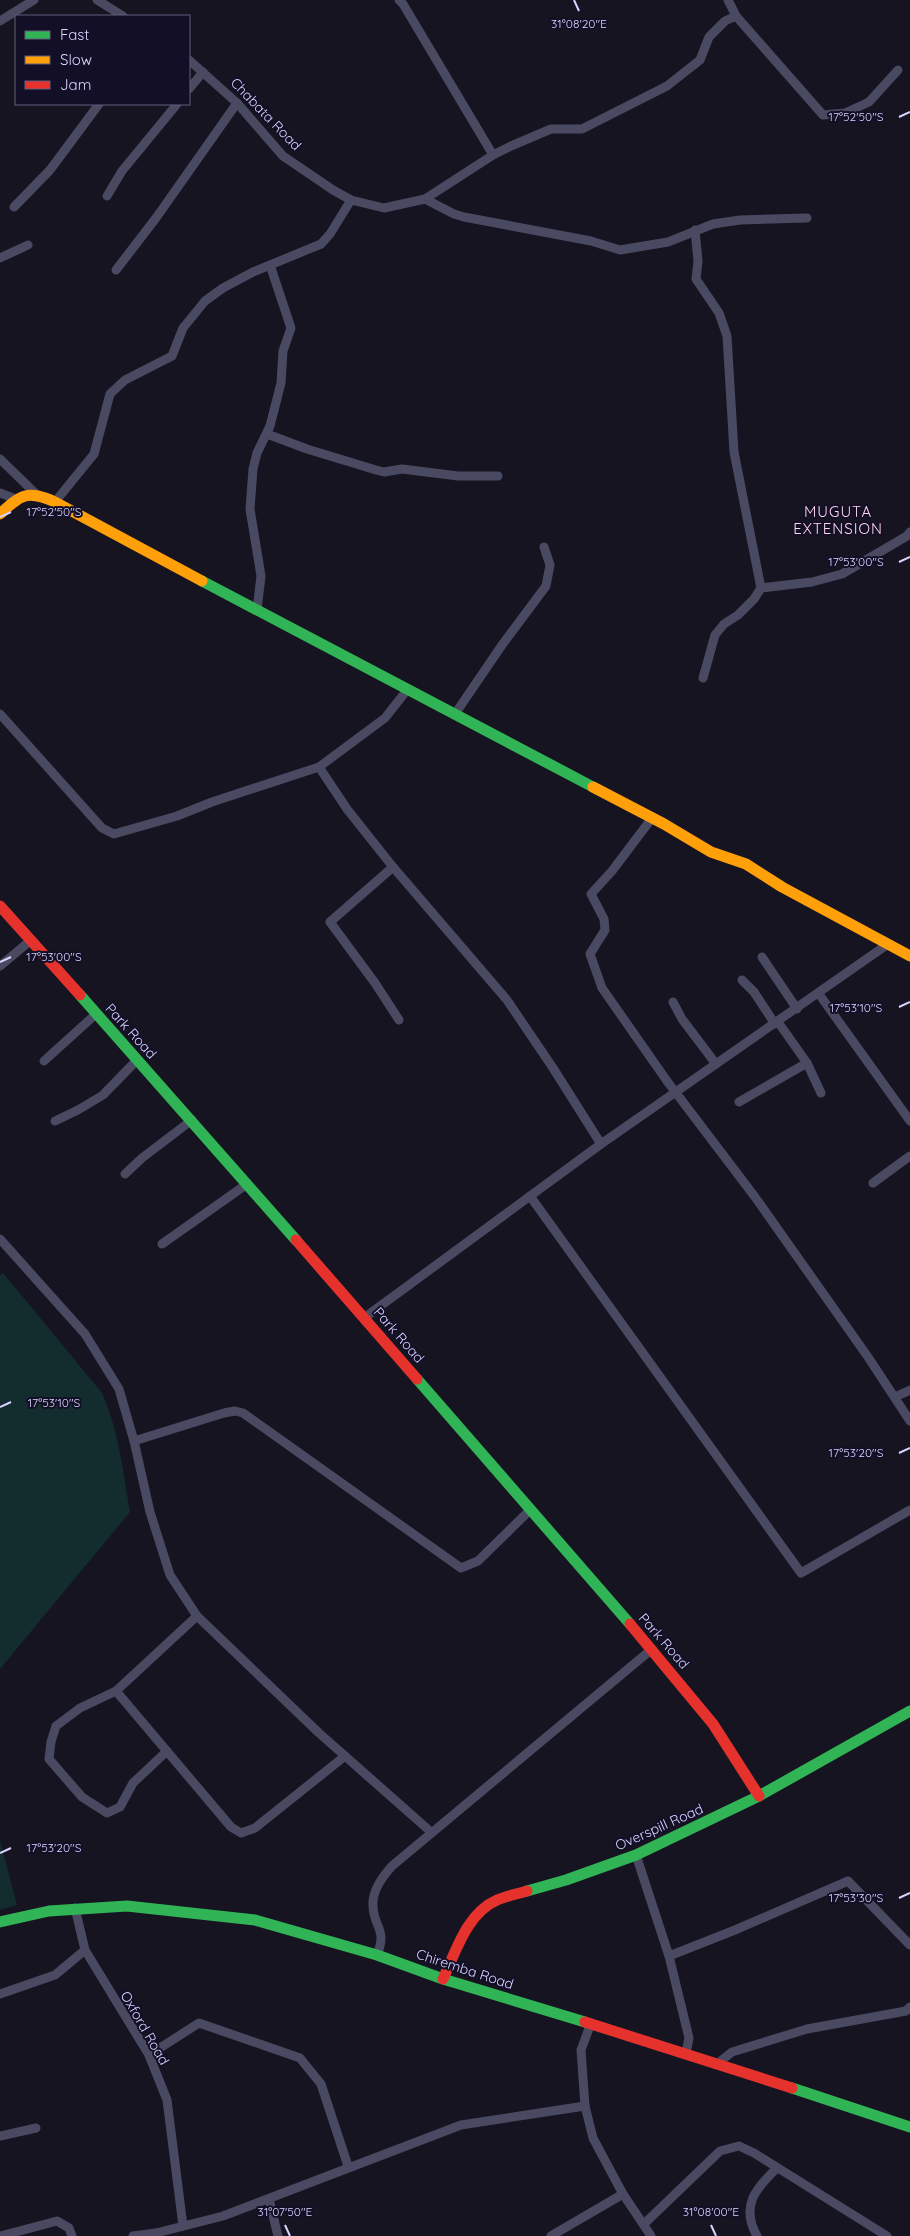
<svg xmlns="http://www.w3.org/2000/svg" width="910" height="2236" font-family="Quicksand,sans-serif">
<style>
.green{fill:#132c2d}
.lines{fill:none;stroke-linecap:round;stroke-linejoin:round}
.street{stroke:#4a4962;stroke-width:9}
.fast{stroke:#30b455;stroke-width:11}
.slow{stroke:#ff9f0a;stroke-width:11}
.jam{stroke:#e5322d;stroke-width:11}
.ticks{fill:none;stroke:#d9d4ff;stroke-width:2}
.labels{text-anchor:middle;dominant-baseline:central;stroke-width:4;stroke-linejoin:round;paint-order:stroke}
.street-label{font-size:14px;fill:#d9d4ff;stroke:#130f26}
.neighbourhood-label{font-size:15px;letter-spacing:1px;fill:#ffd6f0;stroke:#130f26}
.ticks-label{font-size:12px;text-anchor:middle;fill:#d9d4ff;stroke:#130f26;stroke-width:4;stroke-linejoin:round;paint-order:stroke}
</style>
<rect width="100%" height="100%" fill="#161421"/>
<g class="green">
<path d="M3,1273l99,120c17,38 21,79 28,119l-130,157v-394z"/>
<polygon points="0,1841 17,1905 0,1910"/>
</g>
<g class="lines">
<g class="street">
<polyline points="97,0 123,16"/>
<polyline points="399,0 403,4 493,155"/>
<polyline points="728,0 736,16 823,115 845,113 869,102 898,70"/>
<polyline points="0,21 34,0"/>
<polyline points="189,60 237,103 283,156 333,190 351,200"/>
<polyline points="189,89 203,72"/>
<polyline points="107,196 122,171 177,104"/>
<polyline points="425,199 454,214 464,217 591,241 620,250 668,242 713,224 740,220 807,218"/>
<polyline points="14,207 50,170 99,104"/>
<polyline points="695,230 698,261 696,279 719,313 727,336 734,452 761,588 754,599 738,615 724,624 715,635 703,678"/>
<polyline points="0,258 28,245"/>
<polyline points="116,270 156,218 237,103"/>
<polyline points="267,434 307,449 376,470 384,472 402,469 458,476 498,476"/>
<polyline points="0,459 36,494"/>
<polyline points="0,493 16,499"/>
<polyline points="55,502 94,454 110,394 125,380 172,356 183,328 205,301 223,288 253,272 321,244 330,234 351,200 384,208 425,199 493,155 511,146 551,129 582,129 667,86 700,60 709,37 725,21 736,16"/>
<polyline points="761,588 812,582 842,574 907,536 910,532"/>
<polyline points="257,610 261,576 250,509 253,469 257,453 270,426 281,383 283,351 291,328 270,265"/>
<polyline points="0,714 102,828 114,834 177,816 212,802 319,767 385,718 407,690"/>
<polyline points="455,714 502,645 546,586 550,565 544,547"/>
<polyline points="319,767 347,809 393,867 507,1000 553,1068 601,1144"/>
<polyline points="652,818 612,871 591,894 604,919 605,930 590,954 602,988 667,1081 755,1197 868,1357 910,1421"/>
<polyline points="393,867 330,922 375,983 399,1020"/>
<polyline points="762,957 797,1009"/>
<polyline points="0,966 31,940"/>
<polyline points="742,980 754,992 775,1024"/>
<polyline points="819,994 910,1121"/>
<polyline points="673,1002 682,1019 716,1064"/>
<polyline points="778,1022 807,1063 821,1093"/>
<polyline points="44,1061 96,1014"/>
<polyline points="739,1102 807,1063"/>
<polyline points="55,1121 78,1110 103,1095 137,1060"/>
<polyline points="125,1174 142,1158 192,1120"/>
<polyline points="873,1183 910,1156"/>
<polyline points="530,1196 801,1573 910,1510"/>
<polyline points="0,1239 85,1334 119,1389 134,1441 150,1512 170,1575 197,1616 319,1733 431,1832"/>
<polyline points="162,1244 247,1184"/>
<polyline points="364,1318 601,1144 888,944"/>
<polyline points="895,1397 910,1390"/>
<polyline points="134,1441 224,1413 235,1411 243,1413 461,1568 478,1561 530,1510"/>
<polyline points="116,1691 231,1827 241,1833 255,1828 345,1756"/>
<polyline points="167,1751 133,1783 120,1807 107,1813 82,1797 49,1759 51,1742 56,1726 80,1708 116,1691 197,1616"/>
<polyline points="636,1855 669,1956 689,2038 686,2053"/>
<polyline points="75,1908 85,1950 149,2055 167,2100 183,2226"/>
<path d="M377,1955c11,-27 -4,-27 -4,-50 -1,-14 10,-29 19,-39l260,-217"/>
<polyline points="669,1956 735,1930 848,1881 910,1945"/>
<polyline points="0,1994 55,1975 85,1950"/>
<polyline points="591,2023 581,2050 585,2106 593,2138 623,2194 651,2236"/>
<polyline points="149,2055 199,2023 300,2058 321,2084 348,2166"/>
<polyline points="717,2064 732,2052 807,2029 906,2011 910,2007"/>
<polyline points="0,2136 36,2128"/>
<polyline points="269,2199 278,2236"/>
<polyline points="644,2224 720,2151 739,2146 754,2153 887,2236"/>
<polyline points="1,2236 57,2221 69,2228 72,2236"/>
<polyline points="133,2236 156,2233"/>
<polyline points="155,2236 156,2233 223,2216 461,2125 585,2106"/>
<polyline points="551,2236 623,2194"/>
<path d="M757,2236c-17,-30 -1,-48 20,-68"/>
</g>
<g class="fast">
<polyline points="202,581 593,787"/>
<polyline points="80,995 296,1240"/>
<polyline points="417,1379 630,1624"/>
<polyline points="527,1891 566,1880 636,1855 759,1796 910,1711"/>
<polyline points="0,1922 49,1911 127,1906 255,1920 377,1955 443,1979 585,2022"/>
<polyline points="792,2088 910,2127"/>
</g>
<g class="slow">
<path d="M0,514c22,-20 27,-24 55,-12l147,79"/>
<polyline points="593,787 664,824 711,852 746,864 782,887 910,956"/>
</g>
<g class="jam">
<polyline points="0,906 80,995"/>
<polyline points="296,1240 417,1379"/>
<polyline points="630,1624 713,1724 759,1796"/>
<path d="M443,1979c13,-28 24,-66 54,-79 9,-4 20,-6 30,-9"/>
<polyline points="585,2022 792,2088"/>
</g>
</g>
<path class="ticks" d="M574,0l5,11M899,117l11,-5M0,517l11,-5M899,562l11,-5M0,962l11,-5M899,1007l11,-5M0,1407l11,-5M899,1453l11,-5M0,1853l11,-5M899,1898l11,-5M285,2225l5,11M711,2225l5,11"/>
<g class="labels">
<g class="street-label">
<text transform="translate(266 114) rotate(46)">Chabata Road</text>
<text transform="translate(131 1031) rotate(48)">Park Road</text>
<text transform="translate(399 1335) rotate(49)">Park Road</text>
<text transform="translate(664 1641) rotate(49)">Park Road</text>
<text transform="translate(659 1827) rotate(-24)">Overspill Road</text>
<text transform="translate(465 1969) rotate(18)">Chiremba Road</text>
<text transform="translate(145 2028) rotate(60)">Oxford Road</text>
</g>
<g class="neighbourhood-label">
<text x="838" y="511">MUGUTA<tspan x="838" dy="17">EXTENSION</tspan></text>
</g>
</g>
<g class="ticks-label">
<text x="579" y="28">31°08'20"E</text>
<text x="856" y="121">17°52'50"S</text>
<text x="54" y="516">17°52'50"S</text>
<text x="856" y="566">17°53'00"S</text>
<text x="54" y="961">17°53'00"S</text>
<text x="856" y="1012">17°53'10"S</text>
<text x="54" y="1407">17°53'10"S</text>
<text x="856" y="1457">17°53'20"S</text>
<text x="54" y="1852">17°53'20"S</text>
<text x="856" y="1902">17°53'30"S</text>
<text x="285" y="2216">31°07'50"E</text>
<text x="711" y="2216">31°08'00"E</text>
</g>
<rect x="15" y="15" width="175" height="90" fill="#130f26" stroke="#625e7d"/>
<rect x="25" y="31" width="25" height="8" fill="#30b455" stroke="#625e7d"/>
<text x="60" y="40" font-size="15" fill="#d9d4ff">Fast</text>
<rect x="25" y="56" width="25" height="8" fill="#ff9f0a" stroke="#625e7d"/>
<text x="60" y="65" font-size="15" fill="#d9d4ff">Slow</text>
<rect x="25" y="81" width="25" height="8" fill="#e5322d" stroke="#625e7d"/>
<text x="60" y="90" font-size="15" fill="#d9d4ff">Jam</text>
</svg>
